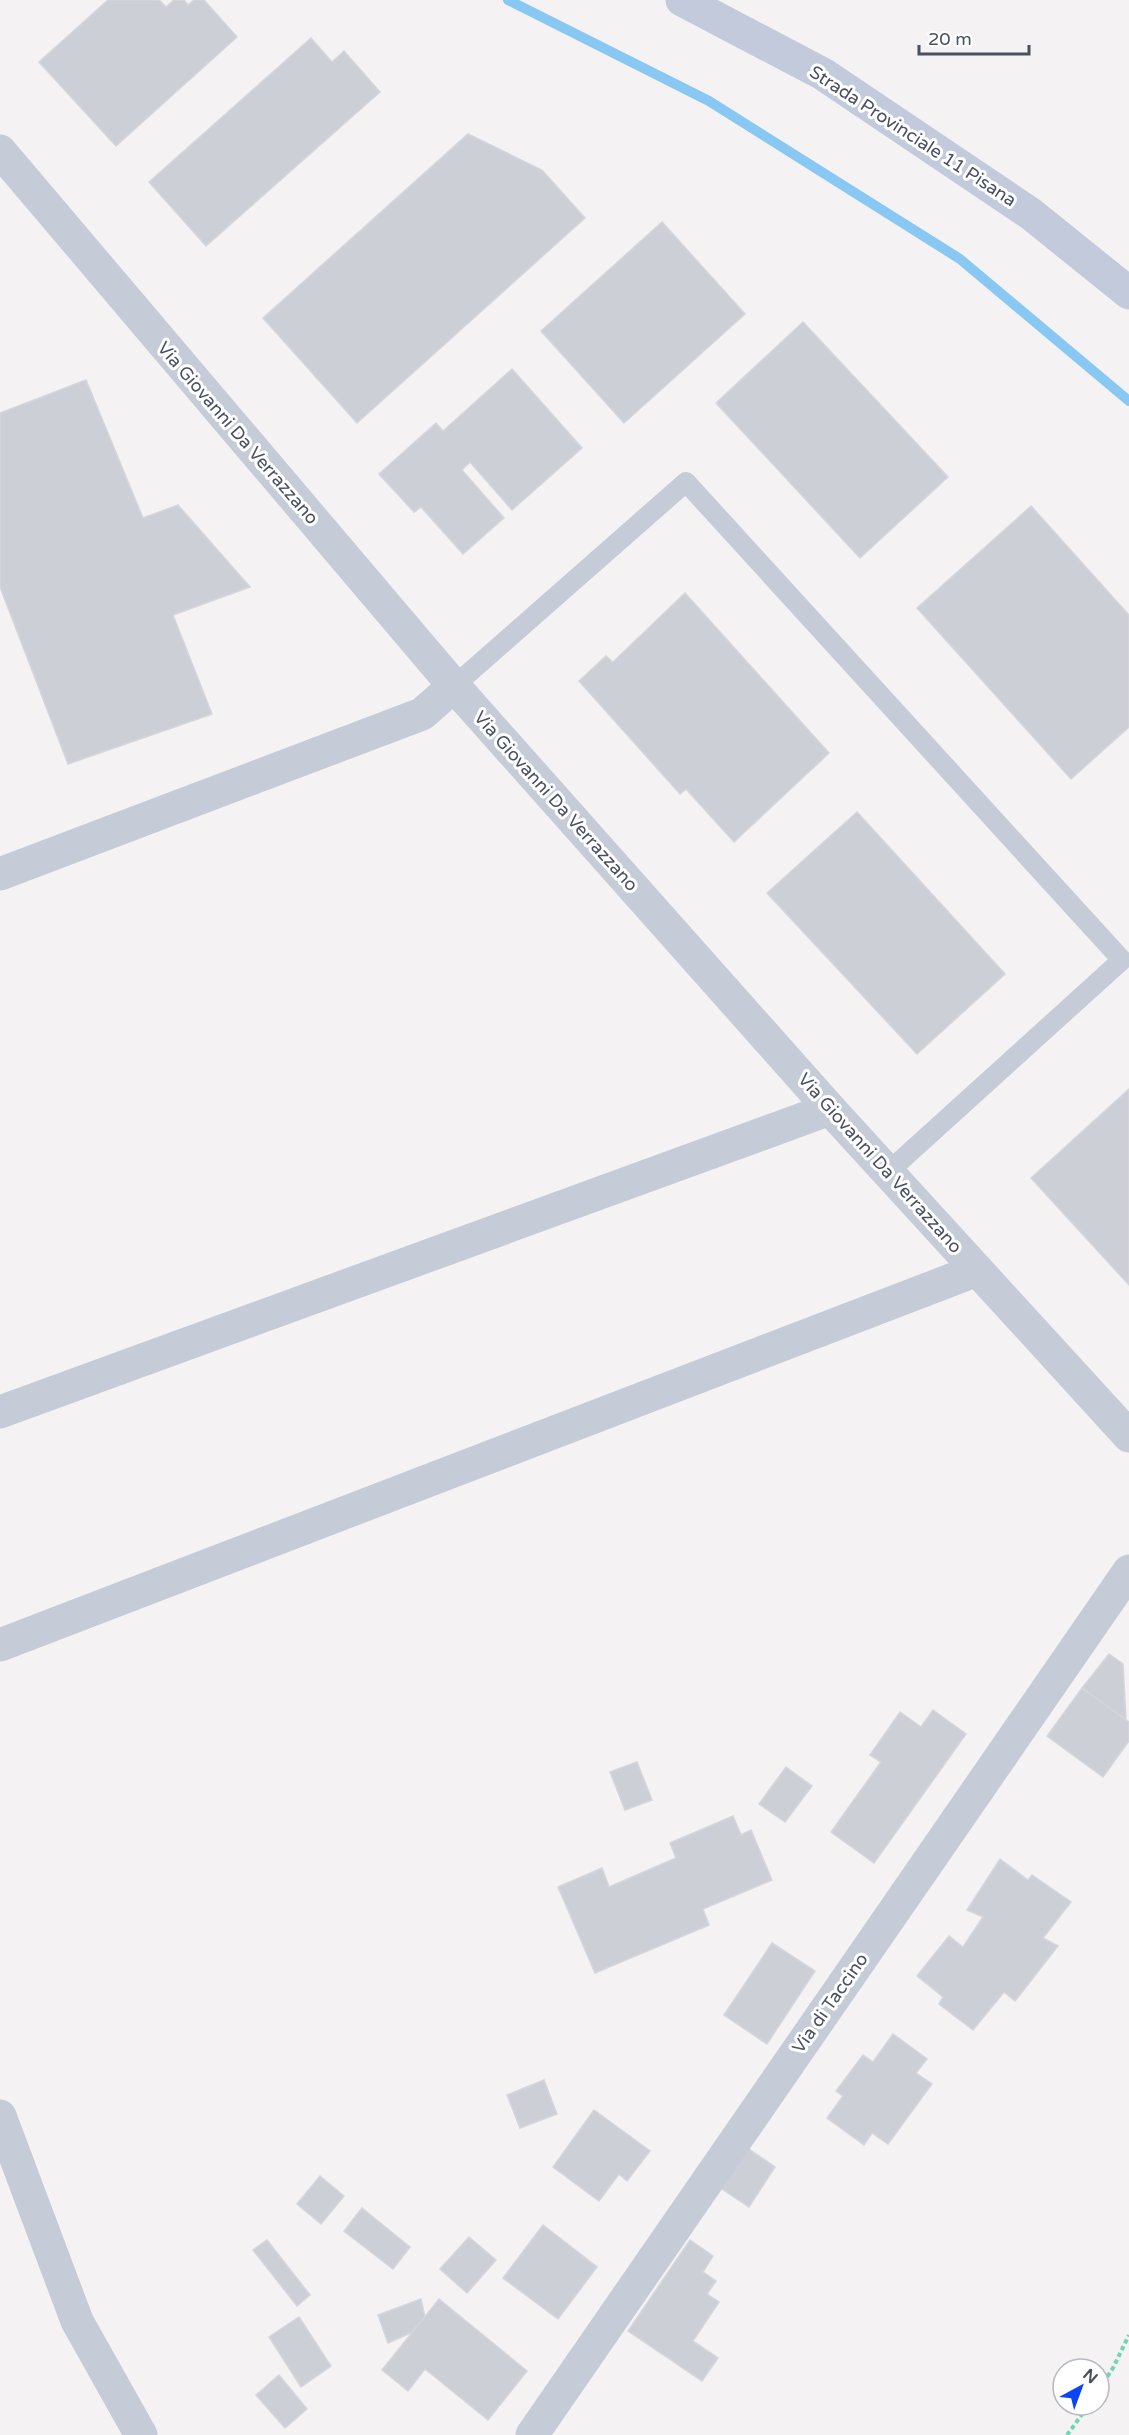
<svg xmlns="http://www.w3.org/2000/svg" width="1129" height="2435" font-family="'Varela Round',sans-serif">
<style>
.lines{fill:none;stroke-linecap:round;stroke-linejoin:round}
.stream{stroke:#88c8f3;stroke-width:10}
.building{fill:#cdcfd7;stroke:#d5d6dd;stroke-width:1.5}
.path{stroke:#73d5b7;stroke-width:4;stroke-dasharray:4.5 3;stroke-linecap:butt}
.service{stroke:#c5cbd7;stroke-width:20}
.minor{stroke:#c5cbd7;stroke-width:33}
.secondary{stroke:#c3cadb;stroke-width:33}
.labels{text-anchor:middle;dominant-baseline:central;stroke-width:6;stroke-linejoin:round;paint-order:stroke}
.street-label{font-size:18px;fill:#485061;stroke:#fff}
</style>
<rect width="100%" height="100%" fill="#f4f2f2"/>
<g class="lines">
<polyline class="stream" points="508,0 709,101 960,259 1129,401"/>
</g>
<g class="building">
<polygon points="108,0 159,0 166,7 174,0 184,0 188,5 194,0 204,0 237,37 116,146 39,62"/>
<polygon points="311,38 332,62 344,51 380,92 206,246 149,182"/>
<polygon points="468,134 542,170 585,218 357,423 263,318"/>
<polygon points="662,222 745,314 624,423 541,331"/>
<polygon points="803,322 948,477 860,558 716,403"/>
<polygon points="512,369 582,448 512,510 470,462 462,470 504,518 463,554 421,507 414,512 379,474 436,423 443,431"/>
<polygon points="86,380 143,518 178,505 250,587 173,615 212,714 68,764 0,587 0,413"/>
<polygon points="1031,506 1129,615 1129,727 1071,779 917,608"/>
<polygon points="685,593 829,753 734,842 686,789 680,794 579,681 606,656 613,662"/>
<polygon points="857,812 1005,974 917,1054 767,893"/>
<polygon points="1129,1089 1129,1285 1031,1178"/>
<polygon points="1109,1654 1123,1664 1126,1720 1082,1688"/>
<polygon points="1082,1688 1129,1722 1129,1741 1103,1777 1047,1736"/>
<polygon points="933,1710 966,1734 874,1863 831,1832 881,1762 870,1755 900,1712 921,1727"/>
<polygon points="637,1762 652,1800 625,1810 610,1772"/>
<polygon points="786,1767 812,1786 785,1822 759,1804"/>
<polygon points="733,1816 741,1835 751,1830 772,1880 703,1909 709,1925 595,1973 558,1887 602,1868 609,1887 676,1858 670,1843"/>
<polygon points="1000,1859 1028,1880 1032,1875 1071,1902 1043,1938 1058,1946 1015,2001 1004,1992 973,2030 939,2004 943,1997 917,1976 949,1936 963,1947 983,1917 967,1910"/>
<polygon points="772,1943 815,1971 767,2044 724,2015"/>
<polygon points="893,2034 927,2059 916,2073 932,2084 888,2144 872,2133 864,2145 827,2118 843,2096 836,2091 863,2055 873,2062"/>
<polygon points="544,2080 557,2114 520,2128 507,2095"/>
<polygon points="594,2110 650,2151 627,2181 619,2174 599,2201 553,2167"/>
<polygon points="746,2147 775,2167 749,2207 719,2187"/>
<polygon points="320,2176 344,2196 321,2224 297,2204"/>
<polygon points="362,2208 410,2247 393,2269 344,2231"/>
<polygon points="543,2225 597,2267 558,2319 503,2278"/>
<polygon points="469,2237 496,2260 467,2293 440,2269"/>
<polygon points="267,2240 310,2295 297,2306 253,2250"/>
<polygon points="690,2240 713,2256 703,2272 716,2281 707,2294 719,2302 693,2341 718,2358 702,2381 628,2331"/>
<polygon points="421,2299 425,2317 411,2333 388,2343 378,2315"/>
<polygon points="439,2299 527,2371 488,2420 425,2369 408,2391 382,2370"/>
<polygon points="299,2317 331,2366 301,2387 269,2337"/>
<polygon points="279,2375 307,2409 285,2428 256,2395"/>
</g>
<g class="lines">
<g class="path">
<polyline points="1099,2389 1113,2368 1129,2335"/>
<polyline points="1067,2435 1089,2405"/>
</g>
<polyline class="service" points="454,686 686,482 1122,960 888,1172"/>
<g class="minor">
<polyline points="0,151 454,686 830,1109 1129,1436"/>
<polyline points="0,874 422,714 454,686"/>
<polyline points="0,1412 830,1109"/>
<polyline points="0,1645 977,1270"/>
<polyline points="0,2116 77,2321 141,2435"/>
<polyline points="532,2435 1129,1571"/>
</g>
<polyline class="secondary" points="682,0 823,74 1031,214 1129,293"/>
</g>
<g class="labels">
<g class="street-label">
<text transform="translate(913 136) rotate(33)">Strada Provinciale 11 Pisana</text>
<text transform="translate(238 433) rotate(49)">Via Giovanni Da Verrazzano</text>
<text transform="translate(556 801) rotate(48)">Via Giovanni Da Verrazzano</text>
<text transform="translate(880 1163) rotate(48)">Via Giovanni Da Verrazzano</text>
<text transform="translate(830 2003) rotate(-55)">Via di Taccino</text>
</g>
</g>
<g transform="translate(1081 2387) rotate(41)"><circle r="28" fill="#ffffff" stroke="#b6b9c0" stroke-width="1.5"/>
<path d="M0-4.5L10 22L0 15L-10 22Z" fill="#0b44f4"/>
<text y="-9" font-size="16" font-weight="bold" text-anchor="middle" fill="#485061">N</text>
</g>
<path d="M919 45v9h110v-9" fill="none" stroke="#485061" stroke-width="3"/>
<text x="928" y="45" font-size="18" fill="#485061" stroke="#ffffff" stroke-width="4.5" paint-order="stroke">20 m</text>
</svg>
